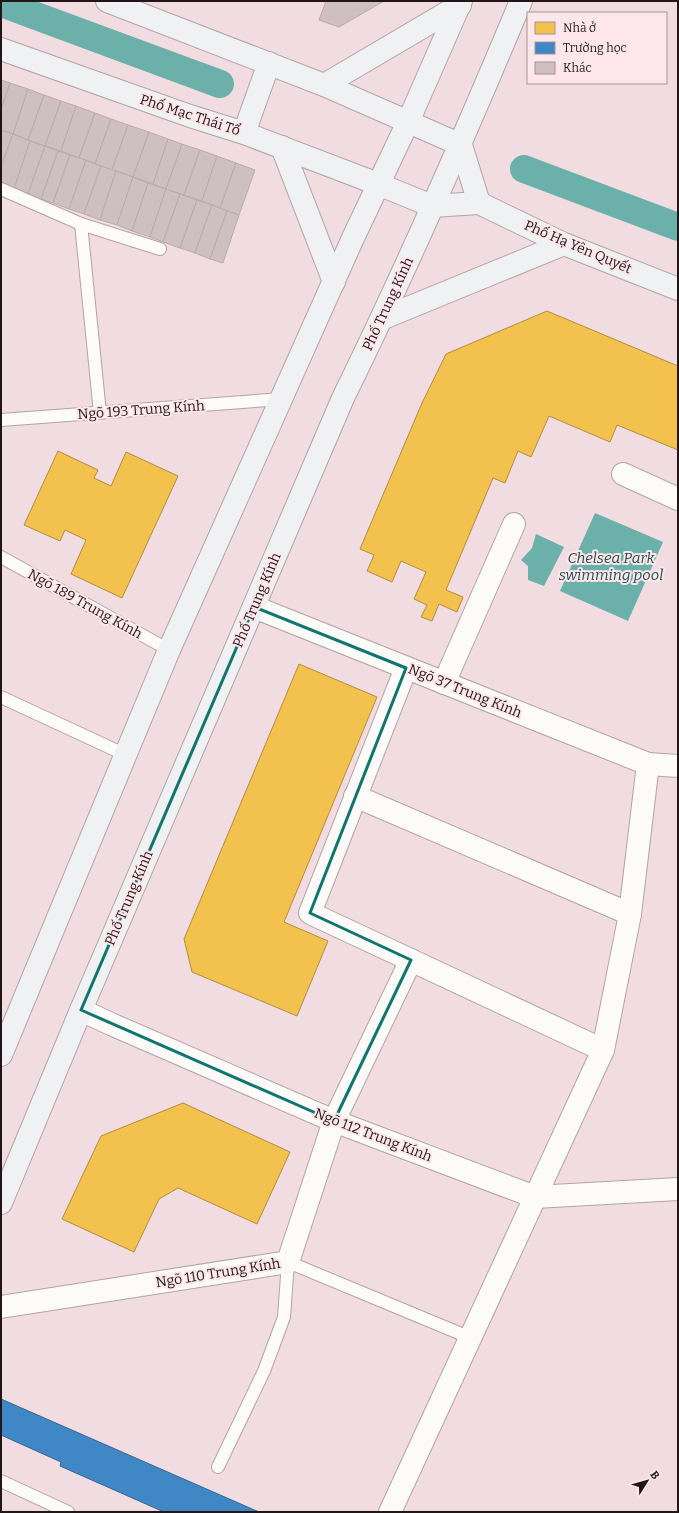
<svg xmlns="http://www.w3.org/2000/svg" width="679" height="1513" font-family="Bitter,serif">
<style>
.water{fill:#6cb0aa}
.homes{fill:#f2c14e;stroke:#b38d3e}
.schools{fill:#3f88c5;stroke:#366691}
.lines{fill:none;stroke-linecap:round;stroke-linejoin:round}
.canal{stroke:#6cb0aa;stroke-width:28}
.building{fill:#cebfc2;stroke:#baaaae}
.lane-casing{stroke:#b2a3a7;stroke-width:14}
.street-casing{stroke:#b2a3a7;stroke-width:24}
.secondary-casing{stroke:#b2a3a7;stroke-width:24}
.lane{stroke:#fdfafa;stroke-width:12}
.street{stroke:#fdfafa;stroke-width:22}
.secondary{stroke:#f0f1f2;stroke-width:22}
.marked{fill:none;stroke:#0f766e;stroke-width:3;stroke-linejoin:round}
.labels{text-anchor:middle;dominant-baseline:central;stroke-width:4;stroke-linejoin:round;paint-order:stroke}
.street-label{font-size:14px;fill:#211518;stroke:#fde7eb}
.water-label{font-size:15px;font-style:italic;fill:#23504b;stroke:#fde7eb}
</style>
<rect width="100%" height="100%" fill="#f1dde1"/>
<g class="water">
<polygon points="595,513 663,542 628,621 560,591"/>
<polygon points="536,534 564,547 544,586 528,580 528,566 521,560 532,548"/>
</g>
<g class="homes">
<polygon points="547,311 678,366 678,450 617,425 610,442 549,416 531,457 518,451 505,483 493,478 446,590 463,597 457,612 439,604 432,621 421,617 427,605 414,599 426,572 401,561 392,582 367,571 374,555 360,549 422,403 446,354"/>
<polygon points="58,451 98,470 94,478 111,486 126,452 178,476 122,598 71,574 86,540 65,530 60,541 24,525"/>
<polygon points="299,664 377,697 284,922 328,941 297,1016 192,972 184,939"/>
<polygon points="183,1103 290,1152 257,1224 178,1188 159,1199 134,1252 62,1219 101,1136"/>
</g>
<polygon class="schools" points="1,1399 259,1512 164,1512 60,1466 61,1462 1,1435"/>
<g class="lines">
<g class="canal">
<polyline points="1,3 220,84"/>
<polyline points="524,169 678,227"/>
</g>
</g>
<g class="building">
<polygon points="326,1 384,1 339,27 319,20"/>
<polygon points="1,80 10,83 1,110"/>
<polygon points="10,83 28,89 13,134 1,130 1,110"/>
<polygon points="28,89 44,95 28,140 13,134"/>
<polygon points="44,95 61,101 45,146 28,140"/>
<polygon points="61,101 76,106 61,151 45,146"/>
<polygon points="76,106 95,113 79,158 61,151"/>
<polygon points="95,113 111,119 95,164 79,158"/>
<polygon points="111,119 128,125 112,170 95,164"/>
<polygon points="128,125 149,132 133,177 112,170"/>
<polygon points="1,130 13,134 1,167"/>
<polygon points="149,132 168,139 153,184 133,177"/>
<polygon points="13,134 30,141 14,189 1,184 1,167"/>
<polygon points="168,139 182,144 166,189 153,184"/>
<polygon points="30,141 45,146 28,194 14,189"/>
<polygon points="182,144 200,150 184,195 166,189"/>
<polygon points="45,146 58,151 41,199 28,194"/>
<polygon points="200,150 217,156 202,201 184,195"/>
<polygon points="58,151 70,155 53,203 41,199"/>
<polygon points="70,155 86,160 69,209 53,203"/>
<polygon points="217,156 236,163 220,208 202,201"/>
<polygon points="86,160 101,166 84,214 69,209"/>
<polygon points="236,163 255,170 239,215 220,208"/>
<polygon points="101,166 116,171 100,220 84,214"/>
<polygon points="116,171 133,177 117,225 100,220"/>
<polygon points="133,177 148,183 132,231 117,225"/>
<polygon points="148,183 166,189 150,237 132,231"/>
<polygon points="166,189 180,194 163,242 150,237"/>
<polygon points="180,194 197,200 180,248 163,242"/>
<polygon points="197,200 212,205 195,253 180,248"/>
<polygon points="212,205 227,211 210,259 195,253"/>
<polygon points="227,211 239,215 223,263 210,259"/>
</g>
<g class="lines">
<defs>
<g id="lane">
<polyline points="1,189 81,224 160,249"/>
<polyline points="81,224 100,413"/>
<polyline points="1,420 282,399"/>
<polyline points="1,557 169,650"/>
<polyline points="1,697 126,755"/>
<polyline points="218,1467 264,1371 284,1317 288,1262 471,1338"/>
<polyline points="1,1481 68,1512"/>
</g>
<g id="street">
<polyline points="623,474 678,499"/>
<polyline points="254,607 648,764 678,766"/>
<polyline points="406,668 310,913 603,1050"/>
<polyline points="444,683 514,524"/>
<polyline points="355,796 630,914"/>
<polyline points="81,1010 113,1025 334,1121 535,1197 678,1189"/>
<polyline points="1,1307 288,1262 334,1121 411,960"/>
<polyline points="390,1512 603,1050 630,914 648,764"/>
</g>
<g id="secondary">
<polyline points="107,1 324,85 461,145"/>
<polyline points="1,49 190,116 244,133 378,184 432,206 479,203 564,244 678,289"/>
<polyline points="324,85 460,5"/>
<polyline points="244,133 269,63"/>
<polyline points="461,145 479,203"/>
<polyline points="282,147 334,282"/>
<polyline points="381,319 564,244"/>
<polyline points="1,1055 169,650 353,238 408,122 461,1"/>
<path d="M1,1203l80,-193 262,-612c64,-130 122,-263 178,-397"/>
</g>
</defs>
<use href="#lane" class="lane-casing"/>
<use href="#street" class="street-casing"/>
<use href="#secondary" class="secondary-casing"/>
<use href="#lane" class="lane"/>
<use href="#street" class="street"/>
<use href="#secondary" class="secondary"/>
</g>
<path class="marked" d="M254,607l152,61 -96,245 101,47 -77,161 -253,-111z"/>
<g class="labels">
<g class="street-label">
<text transform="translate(190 115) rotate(18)">Phố Mạc Thái Tổ</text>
<text transform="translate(578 247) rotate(23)">Phố Hạ Yên Quyết</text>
<text transform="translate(388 304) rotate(-65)">Phố Trung Kính</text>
<text transform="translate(141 410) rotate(-4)">Ngõ 193 Trung Kính</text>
<text transform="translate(257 600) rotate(-67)">Phố Trung Kính</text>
<text transform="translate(85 604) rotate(29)">Ngõ 189 Trung Kính</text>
<text transform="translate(465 691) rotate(22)">Ngõ 37 Trung Kính</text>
<text transform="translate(129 898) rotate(-67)">Phố Trung Kính</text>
<text transform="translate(373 1135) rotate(21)">Ngõ 112 Trung Kính</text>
<text transform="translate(218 1273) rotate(-9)">Ngõ 110 Trung Kính</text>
</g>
<g class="water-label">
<text x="611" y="558">Chelsea Park<tspan x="611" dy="17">swimming pool</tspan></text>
</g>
</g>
<rect width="679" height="1513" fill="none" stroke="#211518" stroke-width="4"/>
<rect x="527" y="12" width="140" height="72" fill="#fde7eb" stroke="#a59397"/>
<rect x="535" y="22" width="20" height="12" fill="#f2c14e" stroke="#a59397"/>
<text x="563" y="32" font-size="12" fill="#211518">Nhà ở</text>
<rect x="535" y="42" width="20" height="12" fill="#3f88c5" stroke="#a59397"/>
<text x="563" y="52" font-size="12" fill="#211518">Trường học</text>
<rect x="535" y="62" width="20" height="12" fill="#cebfc2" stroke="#a59397"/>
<text x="563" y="72" font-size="12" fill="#211518">Khác</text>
<g transform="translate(647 1481) rotate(53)" stroke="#fde7eb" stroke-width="3" paint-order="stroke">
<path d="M0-3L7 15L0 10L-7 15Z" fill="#211518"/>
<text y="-6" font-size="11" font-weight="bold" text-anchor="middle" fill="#211518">B</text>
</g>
</svg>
